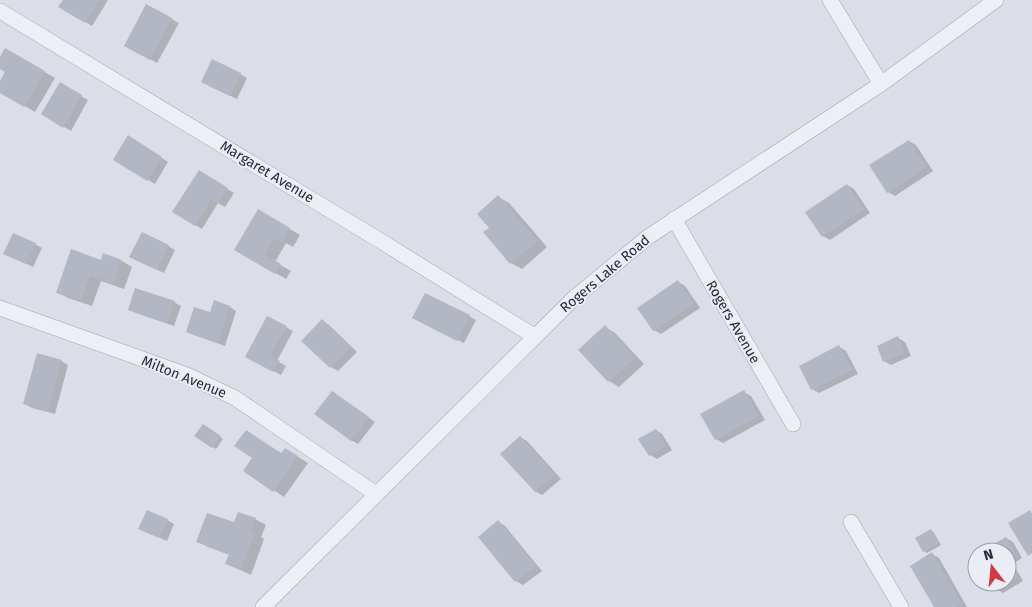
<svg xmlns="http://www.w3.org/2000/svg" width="1032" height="607" font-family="'Fira Sans',sans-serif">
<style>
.shadow{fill:#0003}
.building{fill:#b2b7c3}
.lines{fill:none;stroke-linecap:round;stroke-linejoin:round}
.street-casing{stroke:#a1a5b0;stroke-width:16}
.street{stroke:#eeeff4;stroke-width:15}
.labels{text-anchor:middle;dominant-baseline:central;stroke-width:4;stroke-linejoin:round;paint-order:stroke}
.street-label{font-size:14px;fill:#252b3c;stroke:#eaedf4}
</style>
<rect width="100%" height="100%" fill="#dbdee6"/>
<g class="shadow">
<polygon points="64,0 108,0 92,26 60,7"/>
<polygon points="147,6 179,23 157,63 125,45"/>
<polygon points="6,50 55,78 35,112 0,91 0,84 7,72 0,68 0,60"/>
<polygon points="240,74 247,78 237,99 209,86"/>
<polygon points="60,84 88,100 71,131 42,114"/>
<polygon points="128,137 168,162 155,184 114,159"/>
<polygon points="909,141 916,145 933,171 895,196 888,192"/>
<polygon points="199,172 234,193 225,207 218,203 202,229 174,212"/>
<polygon points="847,185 854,189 870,213 830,240 823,236"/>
<polygon points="498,197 509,203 547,247 522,269 511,263 485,233 491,228"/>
<polygon points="259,211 300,235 293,247 286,243 275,262 291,271 286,279 235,250"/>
<polygon points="35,244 42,248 33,267 12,257"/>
<polygon points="168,246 175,250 164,273 138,261"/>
<polygon points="102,261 122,261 132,267 124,289 101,281 92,306 68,298 57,292"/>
<polygon points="678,282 685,286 700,308 661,334 654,330"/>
<polygon points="174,302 181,306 174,326 136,313 129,309"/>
<polygon points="230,307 236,311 225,346 194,335 187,332 211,314"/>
<polygon points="469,316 476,320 464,343 421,322"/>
<polygon points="268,317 293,331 277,361 286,366 281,375 246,356"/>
<polygon points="322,321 329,325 357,352 338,371 331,367 303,340"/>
<polygon points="605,327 615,333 644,364 619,387 609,381"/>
<polygon points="898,338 905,342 911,356 891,365 884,361"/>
<polygon points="839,347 846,351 858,374 819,393 812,389"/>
<polygon points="61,361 68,365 55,414 32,408 25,404"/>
<polygon points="333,392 375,422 358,444 351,440"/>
<polygon points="744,392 751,396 765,420 723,443 716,439"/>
<polygon points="203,426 223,439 216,449 196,436"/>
<polygon points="656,430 662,434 672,450 657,459 650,455"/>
<polygon points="520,437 527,441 561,479 542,495 535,491"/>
<polygon points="281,454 295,455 308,463 284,497 245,471"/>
<polygon points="255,519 266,525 261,537 264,539 251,575 227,564 230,555 208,547 198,541 235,524"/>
<polygon points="167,520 174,524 167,541 147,532"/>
<polygon points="499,522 505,526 542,571 523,585 516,581 480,537"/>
<polygon points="931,531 934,533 941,545 927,553 924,551"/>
<polygon points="1006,538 1013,542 1022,558 1013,564 1023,581 1003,593 996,589 991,582 1007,582 1007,552 983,552"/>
<polygon points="932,554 939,558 967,607 935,607"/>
</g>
<g class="building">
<polygon points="63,0 99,0 85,23 58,7"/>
<polygon points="146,4 172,18 150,60 124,46"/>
<polygon points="5,48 45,71 24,107 0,93 0,81 5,72 0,69 0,57"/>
<polygon points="212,59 241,73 230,96 201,82"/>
<polygon points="60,82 82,95 63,128 41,114"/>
<polygon points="128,135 162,157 147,181 113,160"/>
<polygon points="909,140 927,167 887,193 869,165"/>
<polygon points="199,170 228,188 218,204 211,200 195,226 172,212"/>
<polygon points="847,184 864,209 822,237 805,212"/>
<polygon points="498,195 538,241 510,264 483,232 489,228 477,214"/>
<polygon points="258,209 290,228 282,242 275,238 265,255 281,264 275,274 234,250"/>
<polygon points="142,232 169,245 157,270 129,257"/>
<polygon points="13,233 36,243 26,264 3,254"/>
<polygon points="71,249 101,260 103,253 122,260 114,284 90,276 81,301 56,293"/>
<polygon points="678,280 694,303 653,331 637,308"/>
<polygon points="135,288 175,301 167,323 128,310"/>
<polygon points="425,293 470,315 457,341 412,318"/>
<polygon points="214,300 230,306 218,343 186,332 194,307 210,312"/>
<polygon points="267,316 287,326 270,356 280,361 273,372 245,357"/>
<polygon points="322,319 351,347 330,368 301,341"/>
<polygon points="605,325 635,358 608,382 578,350"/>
<polygon points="898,336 905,353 883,362 877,346"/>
<polygon points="839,345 852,370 811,390 799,366"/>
<polygon points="37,353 62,360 48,411 23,404"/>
<polygon points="744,390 759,416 715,440 700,414"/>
<polygon points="332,391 369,417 351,441 314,414"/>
<polygon points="203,424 221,436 212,448 194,436"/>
<polygon points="656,429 666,446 649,456 638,439"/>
<polygon points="246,430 281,453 285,448 298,456 273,492 243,471 252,458 234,446"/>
<polygon points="520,436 555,475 535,492 500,454"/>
<polygon points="147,510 168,519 159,538 138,529"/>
<polygon points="1030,510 1032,514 1032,553 1028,556 1008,523"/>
<polygon points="238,512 256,518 251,531 255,532 241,570 225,564 229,554 196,542 207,513 234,522"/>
<polygon points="498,520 536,566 515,582 478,537"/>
<polygon points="931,529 939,543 923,552 915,538"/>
<polygon points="1006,537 1016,554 1007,560 1007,552 980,552"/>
<polygon points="932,552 962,604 957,607 934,607 910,566"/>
<polygon points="1007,561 1017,577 995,590 990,582 1007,582"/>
</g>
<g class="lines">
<defs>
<g id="street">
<polyline points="830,0 881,84"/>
<polyline points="0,11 379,240 534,336"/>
<polyline points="674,219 793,424"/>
<polyline points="0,308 187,375 235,398 376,494"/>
<polyline points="851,522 901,607"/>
<polyline points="263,607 574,298 648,237 881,84 996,0"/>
</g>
</defs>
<use href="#street" class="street-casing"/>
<use href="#street" class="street"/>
</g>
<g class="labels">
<g class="street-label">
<text transform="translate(267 172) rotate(31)">Margaret Avenue</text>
<text transform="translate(605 274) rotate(-40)">Rogers Lake Road</text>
<text transform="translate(733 322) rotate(60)">Rogers Avenue</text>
<text transform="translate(184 377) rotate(22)">Milton Avenue</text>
</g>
</g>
<g transform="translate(992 567) rotate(344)"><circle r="24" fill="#eaedf4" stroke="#9b9faa"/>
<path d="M0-4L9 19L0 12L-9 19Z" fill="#d23943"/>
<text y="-8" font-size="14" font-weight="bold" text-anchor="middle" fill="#252b3c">N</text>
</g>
</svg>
